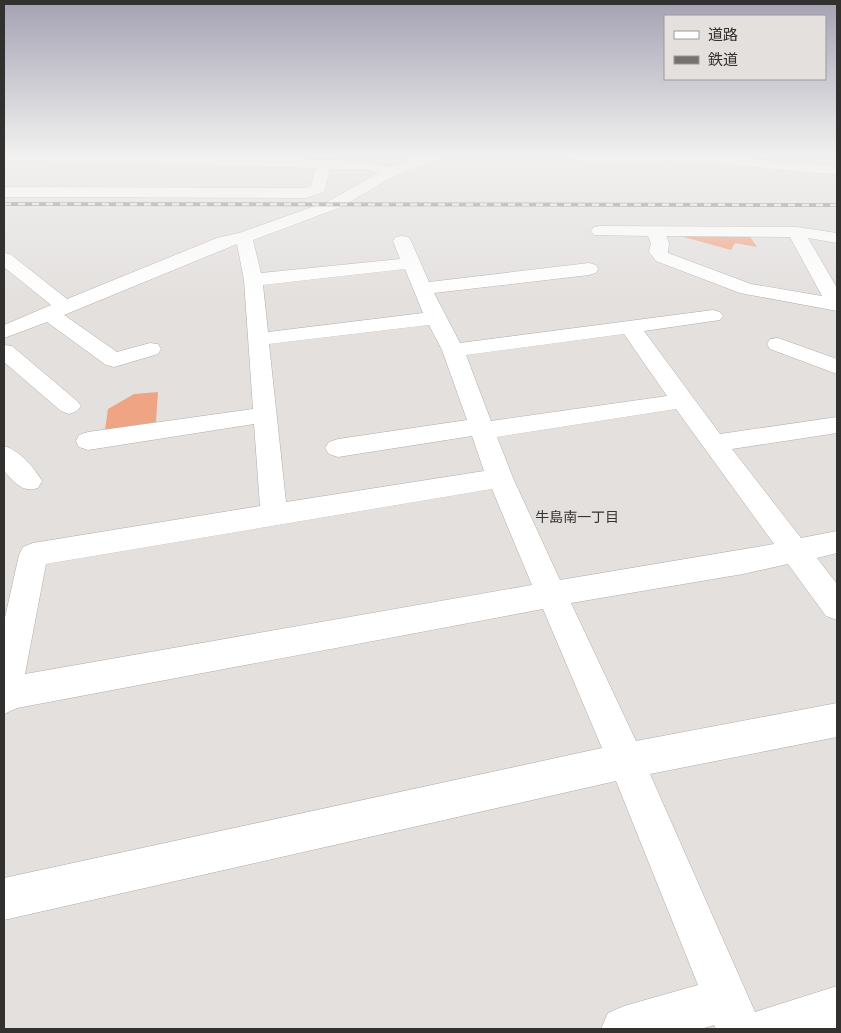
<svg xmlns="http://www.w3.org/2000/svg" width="841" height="1033" font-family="'Public Sans','Noto Sans JP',sans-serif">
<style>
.green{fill:#efa584}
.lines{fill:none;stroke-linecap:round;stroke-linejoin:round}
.minor-casing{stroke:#b0adab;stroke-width:1}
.minor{fill:#fff;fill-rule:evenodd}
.rail-casing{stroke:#747271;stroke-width:4}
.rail{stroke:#e3e0de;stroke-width:2.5;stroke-dasharray:7;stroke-linecap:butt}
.labels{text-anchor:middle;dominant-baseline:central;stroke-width:5;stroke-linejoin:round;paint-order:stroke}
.neighbourhood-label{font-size:14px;fill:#363332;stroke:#e3e0de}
</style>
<rect width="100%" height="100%" fill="#e3e0de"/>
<g class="green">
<polygon points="749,235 757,247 735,243 731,250 680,236"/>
<polygon points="158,392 156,422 105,430 108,409 134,394"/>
</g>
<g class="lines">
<defs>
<g id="minor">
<path d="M4,154h91l271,7 24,6 34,-13h20l-2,3 -46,18 -55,32 -88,33 8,33 139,-14 -7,-18 3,-4 6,-1 6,1 3,4 18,41 160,-19 7,2 2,4 -2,4 -7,2 -155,18 26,50 253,-33 7,2 3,4 -3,4 -76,11 76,103 117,-17v16l-105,16 69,89 36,-7v22l-20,5 20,26v36l-11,-4 -38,-52 -45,10 -172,29 65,138 201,-38v34l-187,37 105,238 82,-26v43h-121l-2,-4 -13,4h-100l7,-16 16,-7 74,-21 -82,-204 -612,139v-42l598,-130 -59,-139 -526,99 -13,6v-92l15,-67 4,-8 10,-4 227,-37 -6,-82 -166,26 -9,-3 -3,-6 3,-6 9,-3 165,-23 -9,-129 -7,-36 -173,71 53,37 33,-9 8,1 3,5 -3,5 -44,13 -8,-2 -59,-43 -43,16v-13l47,-20 -47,-38v-14l6,1 57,45 150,-61 22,-5 90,-32 49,-28 -13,-4h-35l-6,23 -18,6 -302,-1v-10l301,1 6,-2 5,-18 -312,-8zM405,269l18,44 -155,19 -5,-47zM429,325l13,25 25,70 -129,19 -9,3 -4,6 4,6 9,3 134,-21 12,35 -198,31 -17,-158zM624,334l43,62 -176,25 -25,-66zM676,409l98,135 -214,36 -47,-102 -16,-41zM492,489l40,96 -507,89 21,-110z"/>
<path d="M562,154h125l150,12v8c-55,-3 -111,-11 -167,-13 -35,-1 -72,5 -106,-4z"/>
<path d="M600,226l196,1 41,6v10l-29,-5 29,50v23l-97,-18 -84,-32 -7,-9 2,-9 -3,-7 -54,-1 -3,-4 3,-4zM666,236l124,1 32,59 -71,-12 -83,-31 1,-10z"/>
<polygon points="778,338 837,359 837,374 770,349 767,344 770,339"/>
<polygon points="4,345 12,346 77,401 81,406 77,411 69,414 61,411 4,362"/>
<path d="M4,446c15,4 30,21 38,35l-4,7c-17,5 -23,-6 -34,-17z"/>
</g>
</defs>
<use href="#minor" class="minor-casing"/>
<use href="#minor" class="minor"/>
<defs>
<polyline id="rail" points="4,204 837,205"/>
</defs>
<use href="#rail" class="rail-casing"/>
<use href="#rail" class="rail"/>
</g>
<linearGradient id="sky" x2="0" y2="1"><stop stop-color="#a4a2b2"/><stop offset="0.52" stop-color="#f2f1f0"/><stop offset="1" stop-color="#f2f1f0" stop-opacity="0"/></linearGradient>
<rect width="841" height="299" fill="url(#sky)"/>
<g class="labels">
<g class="neighbourhood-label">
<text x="577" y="517">牛島南一丁目</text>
</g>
</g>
<rect width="841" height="1033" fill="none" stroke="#323130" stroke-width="10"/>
<rect x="664" y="15" width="162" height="65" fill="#e3e0de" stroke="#9c9a98"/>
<rect x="674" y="31" width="25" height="8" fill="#ffffff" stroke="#9c9a98"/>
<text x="708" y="40" font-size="15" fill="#323130">道路</text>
<rect x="674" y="56" width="25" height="8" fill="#747271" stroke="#9c9a98"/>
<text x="708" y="65" font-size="15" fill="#323130">鉄道</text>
</svg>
